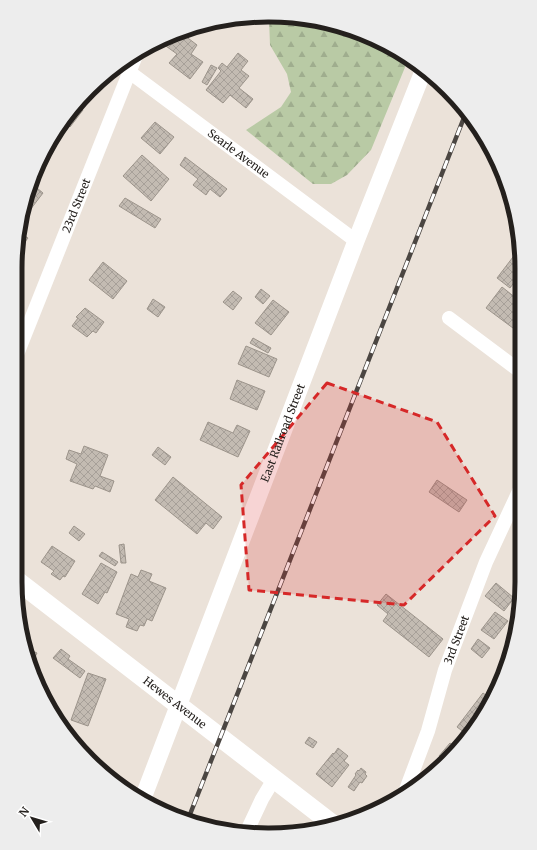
<svg xmlns="http://www.w3.org/2000/svg" width="537" height="850" font-family="Merriweather,serif">
<style>
.forest{fill:url(#forest-firs)}
.building{fill:url(#building-cross-hatch);stroke:#9c948b}
.lines{fill:none;stroke-linecap:round;stroke-linejoin:round}
.minor{stroke:#fff;stroke-width:14}
.tertiary{stroke:#fff;stroke-width:17}
.secondary{stroke:#fff;stroke-width:19}
.rail-casing{stroke:#4b4642;stroke-width:4.5}
.rail{stroke:#fff;stroke-width:3;stroke-dasharray:9;stroke-linecap:butt}
.marked{fill:#d62828;fill-opacity:0.2;stroke:#d62828;stroke-width:3;stroke-dasharray:8 5;stroke-linejoin:round}
.labels{text-anchor:middle;dominant-baseline:central;stroke-width:3;stroke-linejoin:round;paint-order:stroke}
.street-label{font-size:11px;fill:#24201d;stroke:#fff}
.rim{fill:none;stroke:#24201d;stroke-width:5}
</style>
<defs>
<pattern id="forest-firs" width="22" height="20" patternUnits="userSpaceOnUse"><rect width="22" height="20" fill="#b9caa5"/><path d="M5 1l3.5 6h-7zM16 11l3.5 6h-7z" fill="#9fad8e"/></pattern>
<pattern id="building-cross-hatch" width="8" height="8" patternUnits="userSpaceOnUse"><rect width="8" height="8" fill="#c3bbb2"/><path d="M0 0l8 8M0 8l8-8" fill="none" stroke="#a7a099"/></pattern>
</defs>
<rect width="100%" height="100%" fill="#ebe2d9"/>
<polygon class="forest" points="269,19 334,24 408,60 371,150 347,175 331,184 313,184 246,130 281,107 291,92 287,74 270,45"/>
<g class="building">
<polygon points="184,35 197,45 191,54 203,62 190,79 169,63 177,54 163,44 165,41"/>
<polygon points="238,53 248,61 241,70 249,76 239,88 253,99 246,108 230,95 223,103 206,90 221,71 218,68 222,63 227,67"/>
<polygon points="211,65 217,68 207,85 202,82"/>
<polygon points="77,106 83,110 70,127 63,121 68,114"/>
<polygon points="155,122 174,137 160,154 141,138"/>
<polygon points="62,123 68,128 62,135 57,131"/>
<polygon points="142,155 169,179 151,201 123,176"/>
<polygon points="185,157 227,189 220,197 210,189 206,195 193,185 198,179 180,165"/>
<polygon points="31,183 43,193 30,210 25,206"/>
<polygon points="125,198 161,219 155,228 119,206"/>
<polygon points="18,231 28,238 17,252 17,236"/>
<polygon points="513,257 521,263 521,273 510,288 497,278"/>
<polygon points="103,262 127,281 113,299 89,280"/>
<polygon points="502,287 521,302 521,334 486,308"/>
<polygon points="261,289 270,296 263,304 255,297"/>
<polygon points="233,291 242,298 233,310 223,302"/>
<polygon points="153,299 165,307 158,317 147,309"/>
<polygon points="273,300 289,312 271,335 255,323"/>
<polygon points="85,308 104,322 96,333 93,331 87,337 72,326 78,318 76,317"/>
<polygon points="253,338 271,348 268,353 250,343"/>
<polygon points="246,346 277,359 269,377 238,364"/>
<polygon points="237,380 265,391 257,410 230,399"/>
<polygon points="208,422 233,433 237,425 250,431 238,457 200,440"/>
<polygon points="84,446 108,455 100,476 114,481 110,492 95,486 93,489 70,481 77,464 66,459 69,450 81,454"/>
<polygon points="158,447 171,457 165,465 152,455"/>
<polygon points="173,477 222,517 213,529 206,523 197,534 155,500"/>
<polygon points="437,480 467,500 459,512 429,492"/>
<polygon points="74,526 85,534 79,541 69,533"/>
<polygon points="124,544 126,563 121,563 119,545"/>
<polygon points="52,546 75,561 65,577 63,576 60,580 51,574 54,571 41,562"/>
<polygon points="102,552 118,562 115,566 99,556"/>
<polygon points="101,563 117,572 107,593 105,592 98,604 82,594"/>
<polygon points="141,570 152,574 149,581 166,588 152,621 147,619 144,626 140,625 137,631 126,627 129,619 116,614 131,574 138,577"/>
<polygon points="496,583 514,598 504,611 485,596"/>
<polygon points="386,594 443,639 429,657 383,621 388,614 377,605"/>
<polygon points="519,599 520,600 520,616 511,609"/>
<polygon points="495,612 508,621 494,639 481,630"/>
<polygon points="478,639 490,648 482,658 471,649"/>
<polygon points="26,648 37,653 30,667 28,663"/>
<polygon points="61,649 70,656 68,659 85,671 80,678 53,658"/>
<polygon points="88,673 106,679 88,726 71,720"/>
<polygon points="499,676 503,679 497,688 492,684"/>
<polygon points="483,693 491,699 469,736 457,727"/>
<polygon points="309,737 317,742 313,748 305,743"/>
<polygon points="450,743 457,748 444,760 439,756"/>
<polygon points="338,748 348,756 344,761 349,765 332,787 316,774 333,753 334,754"/>
<polygon points="361,768 366,772 365,774 367,776 362,783 360,782 354,791 348,787 356,775 355,774 358,770 359,771"/>
</g>
<g class="lines">
<g class="minor">
<path id="s1" d="M124,68l232,173"/>
<polyline points="449,318 521,372"/>
<path id="s2" d="M16,357l121,-304"/>
<path id="s3" d="M404,795l24,-64 17,-61 41,-108 34,-73"/>
<polyline points="247,831 262,799 274,779"/>
</g>
<path class="tertiary" id="s4" d="M143,798l213,-557 68,-172"/>
<path class="secondary" id="s5" d="M15,579l320,247"/>
<defs>
<polyline id="rail" points="187,822 465,115"/>
</defs>
<use href="#rail" class="rail-casing"/>
<use href="#rail" class="rail"/>
</g>
<path class="marked" d="M327,383l110,39 58,94 -91,89 -155,-15 -8,-105z"/>
<g class="labels">
<g class="street-label">
<text stroke="none"><textPath href="#s1" startOffset="143">Searle Avenue</textPath></text>
<text stroke="none"><textPath href="#s2" startOffset="163">23rd Street</textPath></text>
<text stroke="none"><textPath href="#s4" startOffset="391">East Railroad Street</textPath></text>
<text stroke="none"><textPath href="#s3" startOffset="164">3rd Street</textPath></text>
<text stroke="none"><textPath href="#s5" startOffset="202">Hewes Avenue</textPath></text>
</g>
</g>
<path d="M0 0H537V850H0ZM268 22H269A246 246 0 0 1 515 268V582A246 246 0 0 1 269 828H268A246 246 0 0 1 22 582V268A246 246 0 0 1 268 22Z" fill="#ededed" fill-rule="evenodd"/>
<path class="rim" d="M268 22H269A246 246 0 0 1 515 268V582A246 246 0 0 1 269 828H268A246 246 0 0 1 22 582V268A246 246 0 0 1 268 22Z"/>
<g transform="translate(32 818) rotate(308)" stroke="#ffffff" stroke-width="3" paint-order="stroke">
<path d="M0-3L7 15L0 10L-7 15Z" fill="#24201d"/>
<text y="-6" font-size="11" font-weight="bold" text-anchor="middle" fill="#24201d">N</text>
</g>
</svg>
